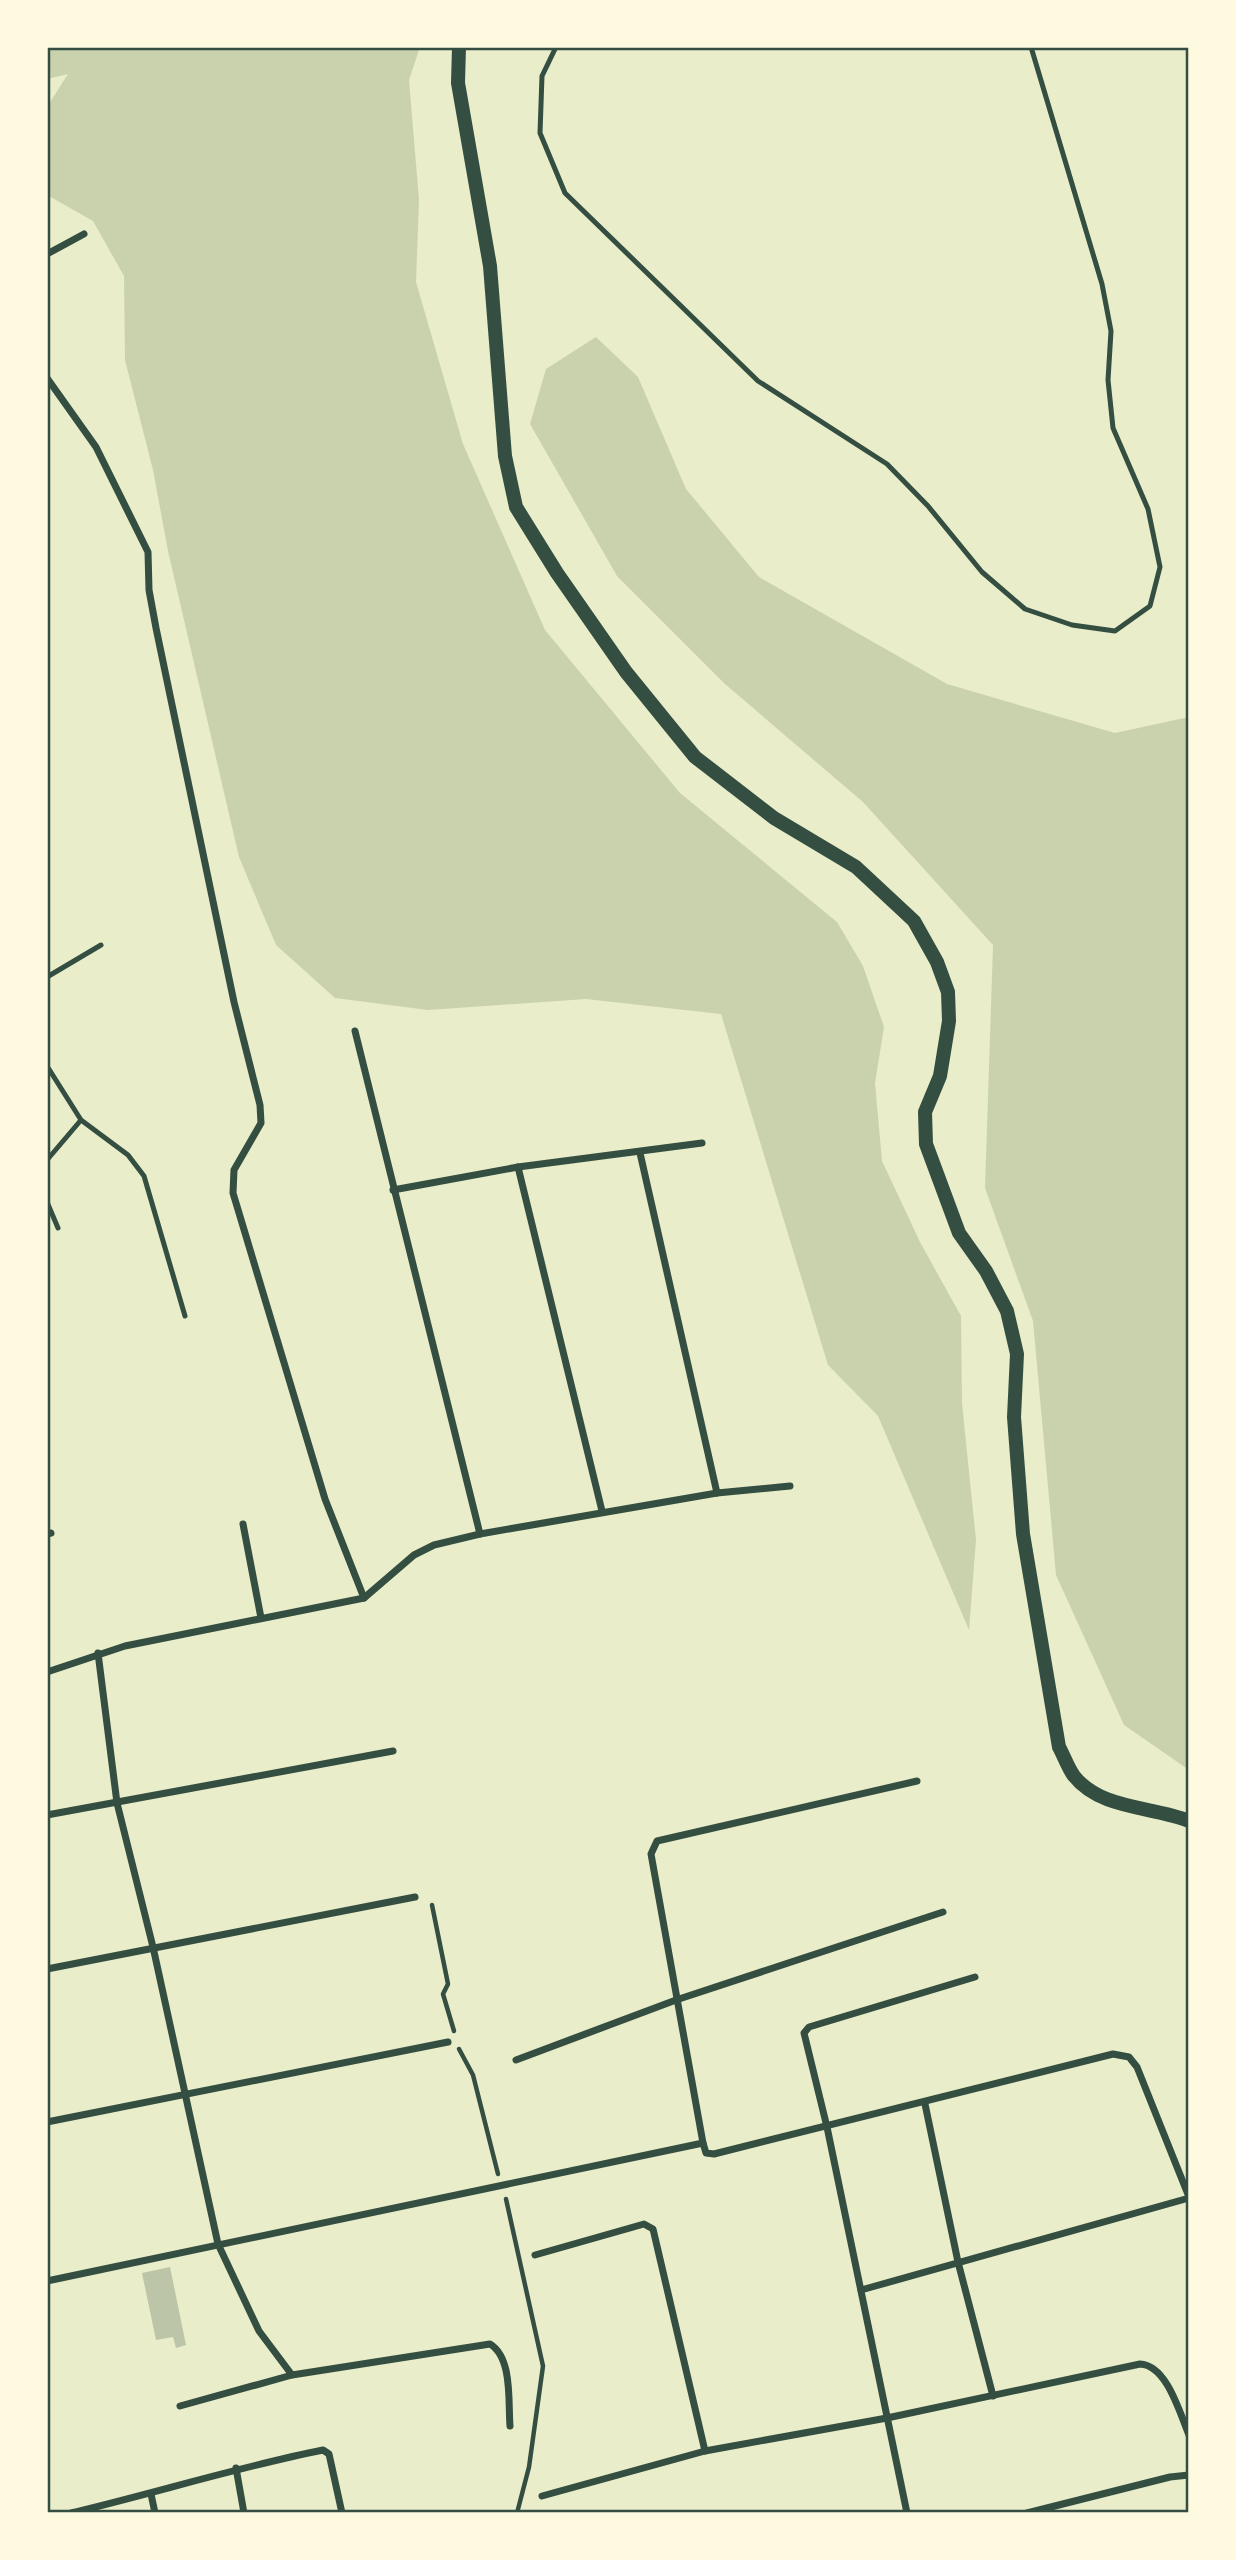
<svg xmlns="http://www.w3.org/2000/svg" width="1236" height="2560" font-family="'Varela Round',sans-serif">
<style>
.green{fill:#cad2ad}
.building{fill:#bcc5a7}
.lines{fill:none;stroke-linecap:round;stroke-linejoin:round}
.path{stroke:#344e41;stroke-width:4.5}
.service{stroke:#344e41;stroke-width:5}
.minor{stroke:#344e41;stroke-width:7}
.secondary{stroke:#344e41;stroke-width:14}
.neatline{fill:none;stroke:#344e41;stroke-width:2.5}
</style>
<rect width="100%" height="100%" fill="#e9edc9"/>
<g class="green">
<polygon points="47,47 420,47 409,80 419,200 416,282 463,444 545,630 680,793 837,922 863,966 884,1027 875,1083 882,1161 920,1242 961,1316 962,1403 976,1540 969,1630 878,1416 828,1365 721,1014 586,999 428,1010 335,998 276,945 239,857 168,551 153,470 125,360 124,276 93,221 47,195 47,107 68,74 47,79"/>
<polygon points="596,337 638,377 686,489 759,577 947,684 1115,733 1189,717 1189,1770 1124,1725 1056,1575 1033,1321 985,1188 993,945 863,802 725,684 617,576 530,424 546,369"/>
</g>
<polygon class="building" points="170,2267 186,2345 176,2348 173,2337 156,2340 142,2273"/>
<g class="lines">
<g class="path">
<polyline points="432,1905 448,1984 443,1994 454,2031"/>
<polyline points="459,2049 473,2075 498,2174"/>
<polyline points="506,2199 543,2366 529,2467 517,2513"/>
</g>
<g class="service">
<polyline points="556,47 542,76 540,133 565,193 758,381 887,464 928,506 982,572 1025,609 1072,625 1115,631 1150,606 1160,567 1148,509 1113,428 1108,380 1111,331 1102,284 1031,47"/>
<polyline points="47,977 101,945"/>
<polyline points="47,1066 81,1120 128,1155 144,1176 185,1316"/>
<polyline points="47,1160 81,1120"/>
<polyline points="47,1202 58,1228"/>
</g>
<g class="minor">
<polyline points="47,254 84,234"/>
<polyline points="47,378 96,447 148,552 149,590 156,628 234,1002 260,1105 261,1123 234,1170 233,1193 325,1499 364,1598"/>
<polyline points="355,1031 480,1534"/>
<polyline points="640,1153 717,1493"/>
<polyline points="518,1167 602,1511"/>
<polyline points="393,1190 518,1167 702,1143"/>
<polyline points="243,1524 261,1618"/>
<polyline points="47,1534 51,1533"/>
<path d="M98,1653l19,150 36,144 65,297 41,87 33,44 198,-31c23,14 18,59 20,82"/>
<polyline points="47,1672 125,1646 364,1598 414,1555 434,1545 480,1534 717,1493 790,1486"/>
<polyline points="47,1815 393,1751"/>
<polyline points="47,1969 415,1897"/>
<polyline points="516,2060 676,2000 943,1912"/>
<polyline points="925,2104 958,2262 993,2396"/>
<polyline points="47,2122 448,2042"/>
<polyline points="703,2143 651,1854 657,1841 917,1781"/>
<polyline points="535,2255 644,2224 653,2229 705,2451"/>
<polyline points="47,2281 703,2143 706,2153 714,2154 1113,2054 1129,2057 1137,2067 1189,2197"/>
<polyline points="861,2290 1189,2198"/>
<polyline points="180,2406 292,2375"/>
<polyline points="236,2468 244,2513"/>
<polyline points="151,2494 155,2513"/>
<path d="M542,2496l163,-45 182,-33 253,-54c27,1 40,50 49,71"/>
<path d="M71,2513c84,-20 167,-46 252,-63l6,4 13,59"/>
<polyline points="907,2513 827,2127 804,2033 809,2027 975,1977"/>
<polyline points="1027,2513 1170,2477 1189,2475"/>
</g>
<path class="secondary" d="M459,47l-1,36 32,183 15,190 11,51 41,66 69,99 69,85 79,61 82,49 58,54 23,41 11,30 1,29 -9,55 -15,36 1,32 33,89 27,38 21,40 10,43 -3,63 9,117 36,213c5,9 9,21 15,29 27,34 78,30 115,45"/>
</g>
<rect width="1236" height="2560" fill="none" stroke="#fefae0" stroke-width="98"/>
<rect x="49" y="49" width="1138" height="2462" class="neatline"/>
</svg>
